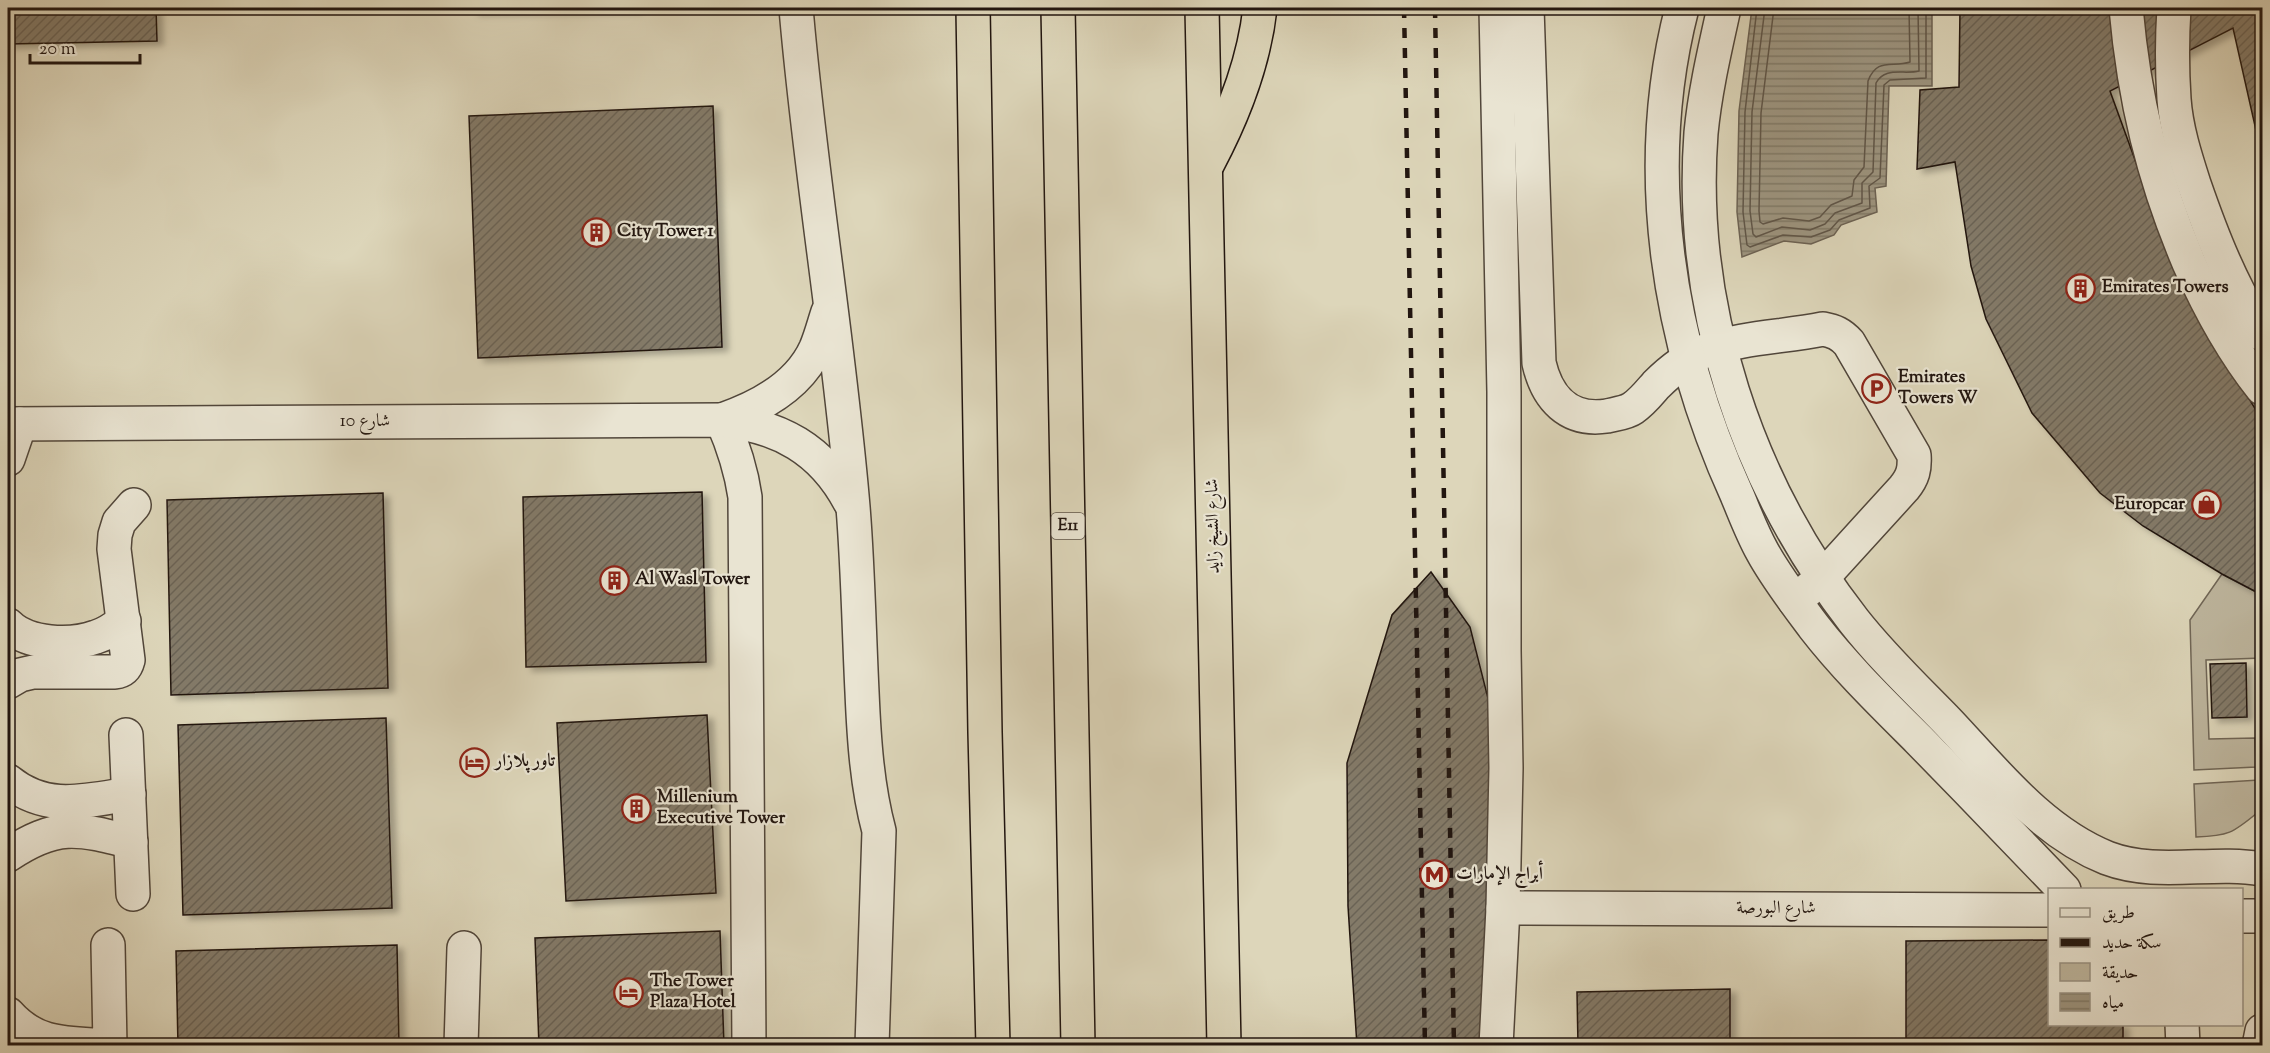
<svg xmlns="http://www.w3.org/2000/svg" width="2270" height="1053" font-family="'Sorts Mill Goudy',Amiri,serif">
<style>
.green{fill:#bdb59d;stroke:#706656;stroke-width:1.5}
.water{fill:url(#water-rules);stroke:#6c6253;stroke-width:1.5}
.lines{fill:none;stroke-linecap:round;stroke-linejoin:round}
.shore{stroke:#605648;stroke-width:1.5}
.building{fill:url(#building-hatch);stroke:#221610;stroke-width:1.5;filter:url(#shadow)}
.minor-casing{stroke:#51463a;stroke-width:36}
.highway-casing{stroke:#221610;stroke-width:36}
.minor{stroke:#e9e4d2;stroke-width:33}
.highway{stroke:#ddd6ba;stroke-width:33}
.rail{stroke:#221610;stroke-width:4.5;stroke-dasharray:10 10;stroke-linecap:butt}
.labels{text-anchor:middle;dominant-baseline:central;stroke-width:4.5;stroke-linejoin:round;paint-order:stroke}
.shield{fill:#e9e4d2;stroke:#5e544a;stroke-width:1.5}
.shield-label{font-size:16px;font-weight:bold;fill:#221610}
.poi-label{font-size:18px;font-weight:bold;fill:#221610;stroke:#e9e4d2;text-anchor:start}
.street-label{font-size:18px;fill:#221610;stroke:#e9e4d2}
</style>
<defs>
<pattern id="water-rules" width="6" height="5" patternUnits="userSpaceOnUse" patternTransform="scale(1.5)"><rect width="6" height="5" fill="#9d9580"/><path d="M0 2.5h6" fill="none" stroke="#807967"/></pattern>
<pattern id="building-hatch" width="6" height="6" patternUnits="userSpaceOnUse" patternTransform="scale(1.5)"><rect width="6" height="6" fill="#837a68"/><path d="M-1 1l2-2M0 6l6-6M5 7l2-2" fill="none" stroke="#6b6354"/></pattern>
<filter id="shadow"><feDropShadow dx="6" dy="4" stdDeviation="3" flood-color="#0004"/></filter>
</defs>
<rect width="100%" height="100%" fill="#ddd6ba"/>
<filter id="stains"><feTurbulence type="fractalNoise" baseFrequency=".00333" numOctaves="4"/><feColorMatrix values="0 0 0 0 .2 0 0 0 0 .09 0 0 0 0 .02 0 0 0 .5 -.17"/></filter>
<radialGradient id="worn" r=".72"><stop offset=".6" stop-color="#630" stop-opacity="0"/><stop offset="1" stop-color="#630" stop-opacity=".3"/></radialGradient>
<g class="green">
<polygon points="2222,574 2262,595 2262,658 2206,660 2209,739 2255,738 2256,767 2194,770 2190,620"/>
<path d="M2259,780l-2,33c-24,20 -29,23 -61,24l-2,-53z"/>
</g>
<polygon class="water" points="1752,8 1932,8 1932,86 1889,86 1886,186 1875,188 1877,212 1841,225 1834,235 1811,244 1784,241 1742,257 1737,212 1739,111"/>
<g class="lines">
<g class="shore">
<polyline points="1757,8 1745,112 1743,212 1747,245 1750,247 1783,235 1811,237 1830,230 1839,220 1870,208 1869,186 1880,178 1884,85 1890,80 1926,78 1926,8"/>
<path d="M1765,8l-13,104 -2,99 3,23 3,3 26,-10 28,3 15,-6 10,-11 27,-10v-20l11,-11 3,-89c9,-17 28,-8 43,-12l-1,-63"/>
<path d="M1774,8l-13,105 -2,98 1,11 3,2 20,-6 26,3 11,-4 11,-12 21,-9 2,-16 10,-13 4,-86c9,-24 24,-13 42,-19l-1,-54"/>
</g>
</g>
<g class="building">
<polygon points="8,8 156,8 157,41 8,44"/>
<polygon points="473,8 636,8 636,9 473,11"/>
<polygon points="1960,8 2262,8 2262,157 2233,28 2110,91 2170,256 2231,369 2262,420 2262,595 2222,574 2143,526 2100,493 2032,413 1986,319 1971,266 1955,162 1917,169 1920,90 1959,87"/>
<polygon points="713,106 722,347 478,358 469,116"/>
<polygon points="702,492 706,662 526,667 523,497"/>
<polygon points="383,493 388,688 171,695 167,500"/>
<polygon points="1431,572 1470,627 1492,714 1490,1046 1357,1046 1348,906 1347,763 1392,615"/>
<polygon points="2246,663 2247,717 2212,718 2210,664"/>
<polygon points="707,715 716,893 566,901 557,723"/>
<polygon points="386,718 392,908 183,915 178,725"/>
<polygon points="720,931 724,1046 539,1046 535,938"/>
<polygon points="2050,940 2050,1024 2123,1024 2123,1046 1906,1046 1906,941"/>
<polygon points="397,945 399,1046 178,1046 176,951"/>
<polygon points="1730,989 1730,1046 1578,1046 1577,992"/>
</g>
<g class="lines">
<defs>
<g id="minor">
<path d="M796,8c14,166 43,332 57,499 5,61 6,124 9,185 2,47 5,94 17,139l-7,215"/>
<polyline points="1496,8 1504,392 1504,651 1506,768 1503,908 1496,1046"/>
<path d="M1527,8l12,355c8,35 29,59 68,53 8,-2 19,-3 26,-8 9,-6 16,-15 23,-23 14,-14 30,-27 49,-34 37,-14 79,-14 118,-22 11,2 18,5 26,14l65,112c1,14 -1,22 -10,33l-81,89 -28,24"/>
<path d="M1682,8c-42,163 -14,335 55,487 8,19 15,38 25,56 14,26 34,52 52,76 31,40 68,76 104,112 49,50 97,100 146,151"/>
<path d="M1724,8c-9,41 -19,83 -23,125 -13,175 46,351 153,488 29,37 63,69 95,102 47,50 93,109 158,135 50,19 104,2 155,11"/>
<path d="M2126,8c8,91 27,170 63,255 20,45 42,86 73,125"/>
<path d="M2174,8c-2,30 -2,61 0,91 2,29 11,57 20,85 19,55 37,100 68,150"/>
<path d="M722,420c11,25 19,49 23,77l4,549"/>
<path d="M722,420c38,-13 77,-34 94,-72 5,-12 8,-24 12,-36"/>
<path d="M8,424l714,-4c57,6 100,29 128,82"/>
<polyline points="8,459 20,424"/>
<path d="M8,625c20,20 63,21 88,12 11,-3 20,-10 28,-16"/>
<path d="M8,682l12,-7 13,-3h82c8,-1 11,-4 13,-12l-14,-111 1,-14 4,-13 15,-17"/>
<polyline points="126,735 133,894"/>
<path d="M8,781c38,31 76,20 121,13"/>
<path d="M8,855c48,-32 69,-27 123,-13"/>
<polyline points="1503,908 2050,910"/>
<polyline points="2242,916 2262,916"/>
<path d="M8,1014c29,33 61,29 102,32l-2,-101"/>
<polyline points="2182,1024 2183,1046"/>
<polyline points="461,1046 464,948"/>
<polyline points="2259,1046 2262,1031"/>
</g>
<g id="highway">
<polyline points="973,8 985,732 993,1046"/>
<polyline points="1058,8 1078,1046"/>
<polyline points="1202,8 1224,1046"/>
<path d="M1208,163c26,-49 46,-100 52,-155"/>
</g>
</defs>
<use href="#minor" class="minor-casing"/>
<use href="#highway" class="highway-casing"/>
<use href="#minor" class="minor"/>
<use href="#highway" class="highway"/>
<g class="rail">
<polyline points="1404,8 1425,1046"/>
<polyline points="1435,8 1454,1046"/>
</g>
</g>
<defs>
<symbol id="building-ring" viewBox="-11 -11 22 22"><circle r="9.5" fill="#e9e4d2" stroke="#8f2418" stroke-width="1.5"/><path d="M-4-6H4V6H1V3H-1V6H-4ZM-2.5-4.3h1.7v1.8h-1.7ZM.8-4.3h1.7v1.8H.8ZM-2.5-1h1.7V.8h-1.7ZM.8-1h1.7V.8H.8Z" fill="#8f2418"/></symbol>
<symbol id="parking-ring" viewBox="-11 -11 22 22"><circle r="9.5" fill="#e9e4d2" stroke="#8f2418" stroke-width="1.5"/><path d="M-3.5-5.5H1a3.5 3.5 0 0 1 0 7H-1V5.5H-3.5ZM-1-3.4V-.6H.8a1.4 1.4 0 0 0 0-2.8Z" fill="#8f2418"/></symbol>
<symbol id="shop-ring" viewBox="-11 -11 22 22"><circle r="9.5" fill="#e9e4d2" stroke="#8f2418" stroke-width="1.5"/><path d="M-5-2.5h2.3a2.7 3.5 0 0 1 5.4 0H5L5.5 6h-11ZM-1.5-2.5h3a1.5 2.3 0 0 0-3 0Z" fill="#8f2418"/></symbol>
<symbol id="hotel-ring" viewBox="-11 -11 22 22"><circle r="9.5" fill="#e9e4d2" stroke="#8f2418" stroke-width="1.5"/><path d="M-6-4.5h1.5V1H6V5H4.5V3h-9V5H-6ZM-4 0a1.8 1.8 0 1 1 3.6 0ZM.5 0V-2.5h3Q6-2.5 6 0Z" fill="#8f2418"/></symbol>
<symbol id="metro-ring" viewBox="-11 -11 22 22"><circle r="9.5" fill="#e9e4d2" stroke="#8f2418" stroke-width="1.5"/><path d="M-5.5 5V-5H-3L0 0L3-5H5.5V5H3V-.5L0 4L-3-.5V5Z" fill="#8f2418"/></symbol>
</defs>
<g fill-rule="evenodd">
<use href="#building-ring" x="580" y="216" width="33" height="33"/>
<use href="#building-ring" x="2064" y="272" width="33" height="33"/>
<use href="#parking-ring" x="1860" y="372" width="33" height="33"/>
<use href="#shop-ring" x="2190" y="488" width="33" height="33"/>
<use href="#building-ring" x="598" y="564" width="33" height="33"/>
<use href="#hotel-ring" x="458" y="746" width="33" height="33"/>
<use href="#building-ring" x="620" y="792" width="33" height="33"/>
<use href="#metro-ring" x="1418" y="858" width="33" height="33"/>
<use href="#hotel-ring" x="612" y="976" width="33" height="33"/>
</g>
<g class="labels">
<rect class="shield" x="1051.5" y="513" width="33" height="26" rx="4.5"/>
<g class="shield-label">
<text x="1068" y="526">E11</text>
</g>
<g class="poi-label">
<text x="617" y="232">City Tower 1</text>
<text x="2102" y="288">Emirates Towers</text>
<text x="1898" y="378">Emirates<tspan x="1898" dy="21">Towers W</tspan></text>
<text x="2185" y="505" text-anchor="end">Europcar</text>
<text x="635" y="580">Al Wasl Tower</text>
<text x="495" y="762">تاور پلازار</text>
<text x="657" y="798">Millenium<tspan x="657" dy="21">Executive Tower</tspan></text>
<text x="1456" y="875">أبراج الإمارات</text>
<text x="650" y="982">The Tower<tspan x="650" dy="21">Plaza Hotel</tspan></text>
</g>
<g class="street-label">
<text x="365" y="422">شارع 10</text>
<text transform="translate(1214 526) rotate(-91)">شارع الشيخ زايد</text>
<text x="1776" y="909">شارع البورصة</text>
</g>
</g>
<rect width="2270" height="1053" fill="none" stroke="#ddd6ba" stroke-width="30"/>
<rect x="9" y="9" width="2252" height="1035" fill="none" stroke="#221610" stroke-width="3"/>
<rect x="15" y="15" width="2240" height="1023" fill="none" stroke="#221610" stroke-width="1.5"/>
<rect x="2048" y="888" width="195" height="138" fill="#e9e4d2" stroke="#999284" stroke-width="1.5"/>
<rect x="2060" y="908" width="30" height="9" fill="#e9e4d2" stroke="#999284" stroke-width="1.5"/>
<text x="2102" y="918" font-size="18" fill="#221610">طريق</text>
<rect x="2060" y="938" width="30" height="9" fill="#221610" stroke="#999284" stroke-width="1.5"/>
<text x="2102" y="948" font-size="18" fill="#221610">سكة حديد</text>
<rect x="2060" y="963" width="30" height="18" fill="#bdb59d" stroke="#999284" stroke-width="1.5"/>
<text x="2102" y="978" font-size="18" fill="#221610">حديقة</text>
<rect x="2060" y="993" width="30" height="18" fill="url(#water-rules)" stroke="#999284" stroke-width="1.5"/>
<text x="2102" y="1008" font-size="18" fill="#221610">مياه</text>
<path d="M30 54v9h110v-9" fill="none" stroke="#221610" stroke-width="3"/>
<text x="39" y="54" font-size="18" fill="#221610" stroke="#e9e4d2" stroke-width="4.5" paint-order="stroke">20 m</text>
<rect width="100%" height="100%" filter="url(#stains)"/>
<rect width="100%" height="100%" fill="url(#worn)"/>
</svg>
